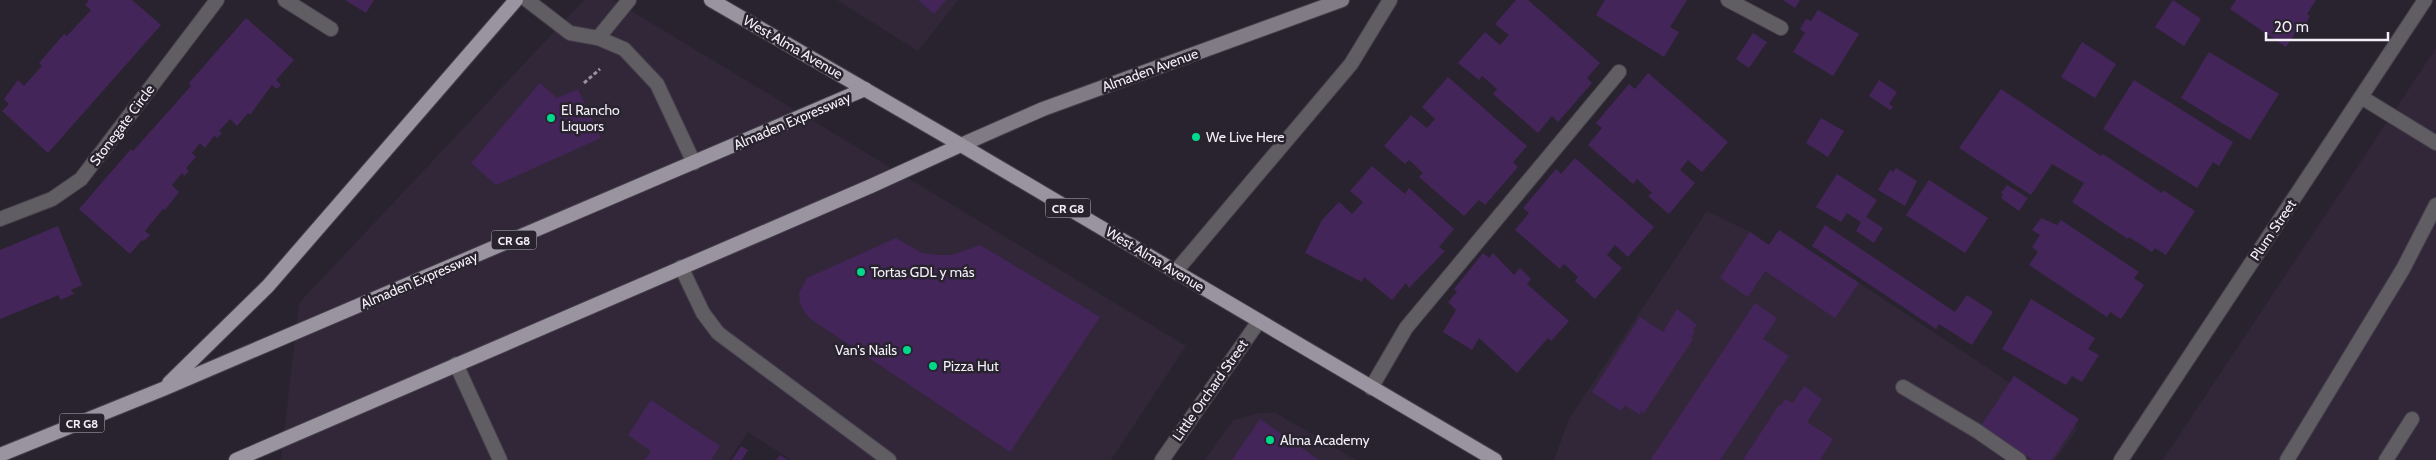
<svg xmlns="http://www.w3.org/2000/svg" width="2436" height="460" font-family="Cabin,sans-serif">
<style>
.built{fill:#312739}
.building{fill:#44255a}
.lines{fill:none;stroke-linecap:round;stroke-linejoin:round}
.service-casing{stroke:#45404b;stroke-width:16}
.minor-casing{stroke:#45404b;stroke-width:16}
.tertiary-casing{stroke:#45404b;stroke-width:16}
.secondary-casing{stroke:#45404b;stroke-width:16}
.primary-casing{stroke:#45404b;stroke-width:16}
.path{stroke:#97929c;stroke-width:3;stroke-dasharray:4 2.5;stroke-linecap:butt}
.service{stroke:#605d63;stroke-width:14}
.minor{stroke:#605d63;stroke-width:14}
.tertiary{stroke:#605d63;stroke-width:14}
.secondary{stroke:#807b85;stroke-width:14}
.primary{stroke:#9a93a0;stroke-width:14}
.poi-dot{fill:#00d98c;stroke:#29232f;stroke-width:2}
.labels{text-anchor:middle;dominant-baseline:central;stroke-width:5;stroke-linejoin:round;paint-order:stroke}
.shield{fill:#29232f;stroke:#b6b2bb;stroke-width:1}
.shield-label{font-size:12px;font-weight:bold;fill:#f3eff7}
.street-label{font-size:14px;fill:#f3eff7;stroke:#29232f}
.poi-label{font-size:14px;fill:#f3eff7;stroke:#29232f;text-anchor:start}
</style>
<rect width="100%" height="100%" fill="#29232f"/>
<g class="built">
<polygon points="584,0 613,0 1186,346 1111,460 791,460 748,432 729,460 281,460 299,303"/>
<polygon points="837,0 958,0 918,51"/>
<polygon points="2436,48 2436,460 2163,460"/>
<polygon points="1707,211 1750,232 1769,245 1779,230 2078,428 2055,460 1554,460 1569,419"/>
<polygon points="1260,413 1276,413 1356,460 1205,460 1233,420"/>
</g>
<g class="building">
<polygon points="89,0 132,0 161,25 48,153 2,111 9,104 4,99 18,80 24,86 42,66 39,63 64,34 67,36 91,10 85,5"/>
<polygon points="345,0 374,0 366,13"/>
<polygon points="918,0 946,0 934,14"/>
<polygon points="1516,0 1528,0 1600,63 1587,78 1592,83 1558,122 1552,116 1538,133 1493,94 1497,89 1482,76 1479,80 1458,63 1485,32 1500,45 1509,35 1495,24"/>
<polygon points="1605,0 1687,0 1670,27 1679,32 1664,57 1596,15"/>
<polygon points="1783,0 1800,0 1795,8"/>
<polygon points="2173,0 2201,19 2184,46 2155,27"/>
<polygon points="2236,0 2316,0 2307,14 2310,16 2305,25 2302,23 2286,47 2230,9"/>
<polygon points="1818,10 1859,34 1833,76 1793,52 1805,33 1800,29 1806,19 1811,21"/>
<polygon points="246,18 294,60 276,80 281,85 277,89 272,85 250,115 248,113 237,126 230,119 219,131 222,133 217,138 214,136 205,148 200,143 192,153 196,157 186,168 189,171 184,176 182,173 172,185 179,192 165,210 163,209 145,231 150,235 144,241 142,240 130,254 79,209 131,149 133,151 191,86 189,83"/>
<polygon points="1753,33 1767,42 1749,68 1736,59"/>
<polygon points="2082,42 2116,64 2095,98 2061,77"/>
<polygon points="2209,52 2279,94 2250,140 2181,98"/>
<polygon points="1648,73 1728,142 1702,172 1688,160 1680,170 1695,183 1669,214 1648,196 1652,193 1637,179 1633,184 1588,145 1602,128 1596,123 1629,84 1635,89"/>
<polygon points="1448,77 1527,146 1513,162 1518,167 1485,205 1479,200 1464,216 1419,177 1423,173 1409,160 1405,164 1384,146 1411,115 1427,128 1435,119 1422,107"/>
<polygon points="1879,80 1897,92 1889,104 1893,107 1890,110 1869,96"/>
<polygon points="2134,80 2233,142 2219,166 2213,162 2197,188 2103,129"/>
<polygon points="540,83 557,98 578,89 601,138 496,185 471,163"/>
<polygon points="2001,89 2101,156 2103,154 2162,193 2163,190 2195,211 2166,255 2155,248 2152,252 2129,237 2128,239 2072,202 2084,183 2052,164 2031,195 1959,148"/>
<polygon points="1821,118 1844,131 1828,157 1806,143"/>
<polygon points="1575,158 1654,227 1628,257 1615,245 1607,255 1622,268 1595,299 1575,281 1578,277 1564,264 1560,269 1515,230 1529,213 1523,208 1556,169 1561,174"/>
<polygon points="1372,166 1405,194 1409,188 1454,229 1439,247 1445,251 1409,288 1406,283 1392,300 1364,277 1362,282 1305,253 1322,220 1339,202 1352,214 1363,202 1350,191"/>
<polygon points="1896,168 1917,181 1905,206 1878,190 1890,170 1893,172"/>
<polygon points="1837,174 1877,200 1866,217 1883,228 1874,243 1856,231 1861,222 1847,213 1841,222 1816,207"/>
<polygon points="1929,180 1988,218 1965,253 1906,215"/>
<polygon points="2007,185 2028,198 2019,211 2001,198 2003,195 2001,193"/>
<polygon points="2041,218 2057,225 2061,220 2139,272 2134,278 2144,285 2121,319 2110,312 2107,317 2029,265 2038,252 2032,247 2040,235 2032,230"/>
<polygon points="1825,225 1955,312 1967,295 1993,312 1972,345 1939,324 1936,329 1812,246"/>
<polygon points="58,226 82,285 71,290 74,294 60,300 59,295 0,319 0,250"/>
<polygon points="1779,230 1859,283 1835,318 1765,271 1748,297 1720,278 1750,232 1769,245"/>
<polygon points="896,238 922,253 937,255 952,255 980,245 1100,317 1010,452 809,318 804,311 800,303 799,293 807,278"/>
<polygon points="1483,253 1489,258 1493,253 1514,275 1520,268 1531,279 1527,284 1569,321 1551,341 1548,338 1517,373 1479,338 1472,350 1443,332 1456,310 1448,302 1457,292 1454,289"/>
<polygon points="2031,299 2095,338 2088,349 2099,355 2082,382 2072,376 2066,385 2002,349"/>
<polygon points="1755,303 1777,318 1763,339 1789,356 1720,460 1653,460 1651,459"/>
<polygon points="1677,309 1697,325 1693,330 1695,331 1691,338 1693,339 1644,413 1641,411 1640,415 1625,405 1621,411 1592,392 1640,317 1663,332"/>
<polygon points="2014,376 2079,419 2052,460 2033,460 1981,426"/>
<polygon points="1804,386 1822,399 1807,422 1833,439 1820,460 1743,460 1779,405 1781,406 1785,399 1793,403"/>
<polygon points="651,400 720,446 711,460 645,460 651,451 628,435"/>
<polygon points="1260,419 1319,460 1232,460"/>
<polygon points="741,446 748,450 742,460 732,460"/>
<polygon points="780,455 788,460 776,460"/>
</g>
<g class="lines">
<defs>
<g id="service">
<polyline points="285,0 331,29"/>
<polyline points="527,0 570,33 598,38 624,49 657,84 694,163"/>
<polyline points="1728,0 1781,28"/>
<polyline points="598,38 629,0"/>
<polyline points="2361,97 2436,143"/>
<polyline points="681,267 703,313 718,333 889,460"/>
<polyline points="456,364 500,460"/>
<polyline points="1903,387 1977,431 2019,460"/>
<polyline points="1371,388 1406,328 1619,72"/>
<polyline points="2287,460 2403,269 2436,205"/>
<polyline points="2386,460 2412,419"/>
</g>
<g id="minor">
<polyline points="0,219 52,199 81,179 217,0"/>
<polyline points="1162,460 1259,321"/>
</g>
<g id="tertiary">
<polyline points="1176,271 1351,64 1390,0"/>
<polyline points="2121,460 2425,0"/>
</g>
<polyline id="secondary" points="961,145 1043,109 1342,0"/>
<g id="primary">
<polyline points="711,0 961,145 1495,460"/>
<polyline points="169,383 268,286 516,0"/>
<polyline points="0,455 163,389 865,89"/>
<polyline points="236,460 871,186 961,145"/>
</g>
</defs>
<use href="#service" class="service-casing"/>
<use href="#minor" class="minor-casing"/>
<use href="#tertiary" class="tertiary-casing"/>
<use href="#secondary" class="secondary-casing"/>
<use href="#primary" class="primary-casing"/>
<polyline class="path" points="584,83 600,69"/>
<use href="#service" class="service"/>
<use href="#minor" class="minor"/>
<use href="#tertiary" class="tertiary"/>
<use href="#secondary" class="secondary"/>
<use href="#primary" class="primary"/>
</g>
<g class="poi-dot">
<circle cx="551" cy="118" r="5"/>
<circle cx="1196" cy="137" r="5"/>
<circle cx="861" cy="272" r="5"/>
<circle cx="907" cy="350" r="5"/>
<circle cx="933" cy="366" r="5"/>
<circle cx="1270" cy="440" r="5"/>
</g>
<g class="labels">
<g class="shield">
<rect x="1045.5" y="198.5" width="45" height="19" rx="4"/>
<rect x="491.5" y="230.5" width="45" height="19" rx="4"/>
<rect x="59.5" y="413.5" width="45" height="19" rx="4"/>
</g>
<g class="shield-label">
<text x="1068" y="208">CR G8</text>
<text x="514" y="240">CR G8</text>
<text x="82" y="423">CR G8</text>
</g>
<g class="street-label">
<text transform="translate(793 47) rotate(30)">West Alma Avenue</text>
<text transform="translate(1150 70) rotate(-20)">Almaden Avenue</text>
<text transform="translate(792 121) rotate(-23)">Almaden Expressway</text>
<text transform="translate(122 125) rotate(-53)">Stonegate Circle</text>
<text transform="translate(2273 230) rotate(-56)">Plum Street</text>
<text transform="translate(1155 259) rotate(31)">West Alma Avenue</text>
<text transform="translate(419 280) rotate(-23)">Almaden Expressway</text>
<text transform="translate(1210 390) rotate(-55)">Little Orchard Street</text>
</g>
<g class="poi-label">
<text x="561" y="110">El Rancho<tspan x="561" dy="16">Liquors</tspan></text>
<text x="1206" y="137">We Live Here</text>
<text x="871" y="272">Tortas GDL y más</text>
<text x="897" y="350" text-anchor="end">Van's Nails</text>
<text x="943" y="366">Pizza Hut</text>
<text x="1280" y="440">Alma Academy</text>
</g>
</g>
<path d="M2266 32v8h122v-8" fill="none" stroke="#f3eff7" stroke-width="2.5"/>
<text x="2274" y="32" font-size="15" fill="#f3eff7" stroke="#29232f" stroke-width="4" paint-order="stroke">20 m</text>
</svg>
